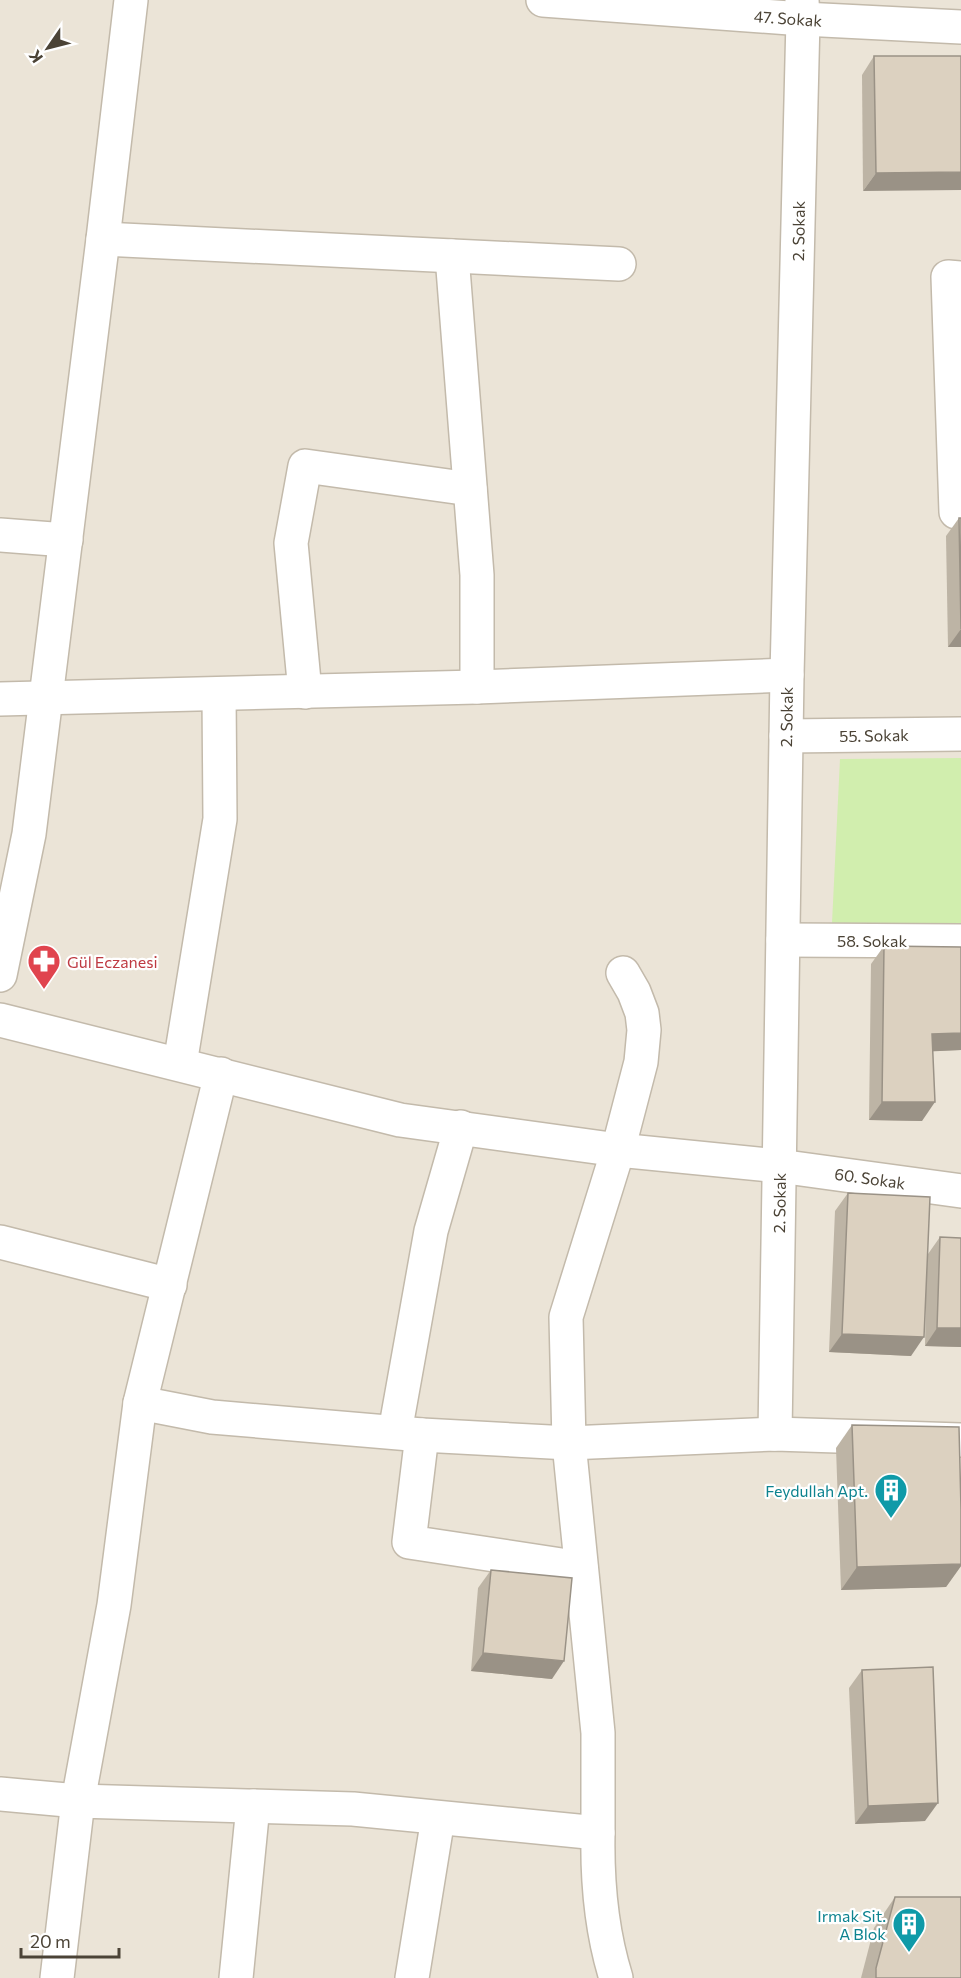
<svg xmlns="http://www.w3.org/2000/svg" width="961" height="1978" font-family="Commissioner,sans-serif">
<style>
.residential{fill:#ebe4d7}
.green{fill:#d1eeae}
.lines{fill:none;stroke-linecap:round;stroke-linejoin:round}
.minor-casing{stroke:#c3baab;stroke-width:36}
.minor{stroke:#fff;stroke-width:33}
.wall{fill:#bdb4a5}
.shaded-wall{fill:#9a9286}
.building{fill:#dcd1c0;stroke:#9a9286;stroke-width:1.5}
.labels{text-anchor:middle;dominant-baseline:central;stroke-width:4.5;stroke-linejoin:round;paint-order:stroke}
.street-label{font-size:16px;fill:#4b4336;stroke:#fff}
.health-label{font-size:16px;fill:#be3a42;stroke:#fff;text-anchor:start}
.culture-label{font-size:16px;fill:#0d838f;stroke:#fff;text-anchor:end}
</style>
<rect width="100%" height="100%" fill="#f6f2e9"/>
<rect class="residential" x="0" y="0" width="961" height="1978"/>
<polygon class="green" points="961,758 961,925 832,923 840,759"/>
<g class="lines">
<defs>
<g id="minor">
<polyline points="543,0 803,19 961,27"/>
<polyline points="103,239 619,264"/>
<polyline points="452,256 477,575 477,687"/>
<polyline points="961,278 948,277 956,512 961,512"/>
<polyline points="0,535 66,540"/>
<polyline points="305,692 291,543 305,466 470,489"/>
<polyline points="0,699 477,687 787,675"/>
<polyline points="786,736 961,734"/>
<polyline points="783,940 961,941"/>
<polyline points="0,975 29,834 103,239 131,0"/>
<polyline points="0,1020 400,1120 618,1150 779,1166 961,1191"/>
<polyline points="180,1064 220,819 219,694"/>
<polyline points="0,1242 170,1285"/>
<polyline points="140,1403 212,1417 422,1435 569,1443 775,1434 961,1440"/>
<polyline points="395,1432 431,1231 461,1127"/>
<polyline points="775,1434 787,675 803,19 802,0"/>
<polyline points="422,1435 409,1542 581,1568"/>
<polyline points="0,1794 78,1801 353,1809 598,1833 598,1733 569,1443 566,1317 618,1150 641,1062 644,1030 642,1013 634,992 623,973"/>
<path d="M598,1833c-1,50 3,97 18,145"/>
<polyline points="57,1978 78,1801 114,1605 140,1403 221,1074"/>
<polyline points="236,1978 253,1806"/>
<polyline points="412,1978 438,1818"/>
</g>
</defs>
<use href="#minor" class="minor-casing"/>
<use href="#minor" class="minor"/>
</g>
<g class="wall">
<polygon points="874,56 961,56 863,191 862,75"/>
<polygon points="959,518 961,518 961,647 948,647 946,536"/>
<polygon points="884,946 961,947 961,1050 933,1051 922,1121 869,1120 871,964"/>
<polygon points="848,1193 928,1254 940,1237 961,1347 925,1346 926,1291 911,1356 829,1352 835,1211"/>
<polygon points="852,1425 961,1509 961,1566 946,1587 841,1590 836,1448"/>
<polygon points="491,1570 552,1679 471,1671 478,1588"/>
<polygon points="862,1670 925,1821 855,1824 849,1688"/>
<polygon points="895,1897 961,1978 861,1978 874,1928"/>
</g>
<g class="shaded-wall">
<polygon points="961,172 961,190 863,191 876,173"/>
<polygon points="961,629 961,647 948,647"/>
<polygon points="961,1033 961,1050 919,1052 932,1034"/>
<polygon points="882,1102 935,1102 922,1121 869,1120"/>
<polygon points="937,1328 961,1328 961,1347 925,1346"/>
<polygon points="842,1334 924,1337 911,1356 829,1352"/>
<polygon points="961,1564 961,1566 946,1587 841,1590 857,1567"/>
<polygon points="483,1653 564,1661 552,1679 471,1671"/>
<polygon points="938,1803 925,1821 855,1824 868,1806"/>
</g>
<g class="building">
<polygon points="874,56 961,56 961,172 876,173"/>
<polygon points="959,518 961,518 961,629"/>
<polygon points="884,946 961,947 961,1033 932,1034 935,1102 882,1102"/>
<polygon points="848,1193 930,1197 924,1337 842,1334"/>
<polygon points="940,1237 961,1238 961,1328 937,1328"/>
<polygon points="852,1425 959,1427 961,1509 961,1564 857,1567"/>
<polygon points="491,1570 572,1578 564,1661 483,1653"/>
<polygon points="933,1667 938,1803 868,1806 862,1670"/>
<polygon points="895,1897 961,1897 961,1978 876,1978 876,1968"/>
</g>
<defs>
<symbol id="pharmacy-pin" viewBox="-11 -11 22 30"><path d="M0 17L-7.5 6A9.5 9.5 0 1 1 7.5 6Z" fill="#e0444e" stroke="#fff"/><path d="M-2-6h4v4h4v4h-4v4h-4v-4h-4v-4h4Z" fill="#fff"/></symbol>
<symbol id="building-pin" viewBox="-11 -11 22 30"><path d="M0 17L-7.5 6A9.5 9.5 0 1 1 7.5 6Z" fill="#0f9aa8" stroke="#fff"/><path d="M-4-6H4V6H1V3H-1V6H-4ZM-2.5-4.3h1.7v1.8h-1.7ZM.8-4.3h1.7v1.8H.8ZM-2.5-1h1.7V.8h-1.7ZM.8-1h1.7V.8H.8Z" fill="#fff"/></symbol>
</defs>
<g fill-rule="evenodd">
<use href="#pharmacy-pin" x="25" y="942" width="38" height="52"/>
<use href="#building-pin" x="872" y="1471" width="38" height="52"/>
<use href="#building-pin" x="890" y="1905" width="38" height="52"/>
</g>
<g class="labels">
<g class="street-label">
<text transform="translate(788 18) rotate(4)">47. Sokak</text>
<text transform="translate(798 231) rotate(-89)">2. Sokak</text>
<text transform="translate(786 717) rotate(-89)">2. Sokak</text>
<text transform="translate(874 735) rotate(-1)">55. Sokak</text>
<text x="872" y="940">58. Sokak</text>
<text transform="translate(870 1178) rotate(8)">60. Sokak</text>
<text transform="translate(779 1203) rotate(-89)">2. Sokak</text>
</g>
<g class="health-label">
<text x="67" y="961">Gül Eczanesi</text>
</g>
<g class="culture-label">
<text x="868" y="1490">Feydullah Apt.</text>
<text x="886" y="1915">Irmak Sit.<tspan x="886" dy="18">A Blok</tspan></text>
</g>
</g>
<g transform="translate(48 48) rotate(235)" stroke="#ffffff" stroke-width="4.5" paint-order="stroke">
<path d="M0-4.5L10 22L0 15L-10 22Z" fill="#4b4336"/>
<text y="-9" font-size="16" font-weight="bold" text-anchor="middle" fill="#4b4336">K</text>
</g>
<path d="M21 1948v9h98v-9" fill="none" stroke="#4b4336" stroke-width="3"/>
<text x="30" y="1948" font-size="18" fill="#4b4336" stroke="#ffffff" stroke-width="4.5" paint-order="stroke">20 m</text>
</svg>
